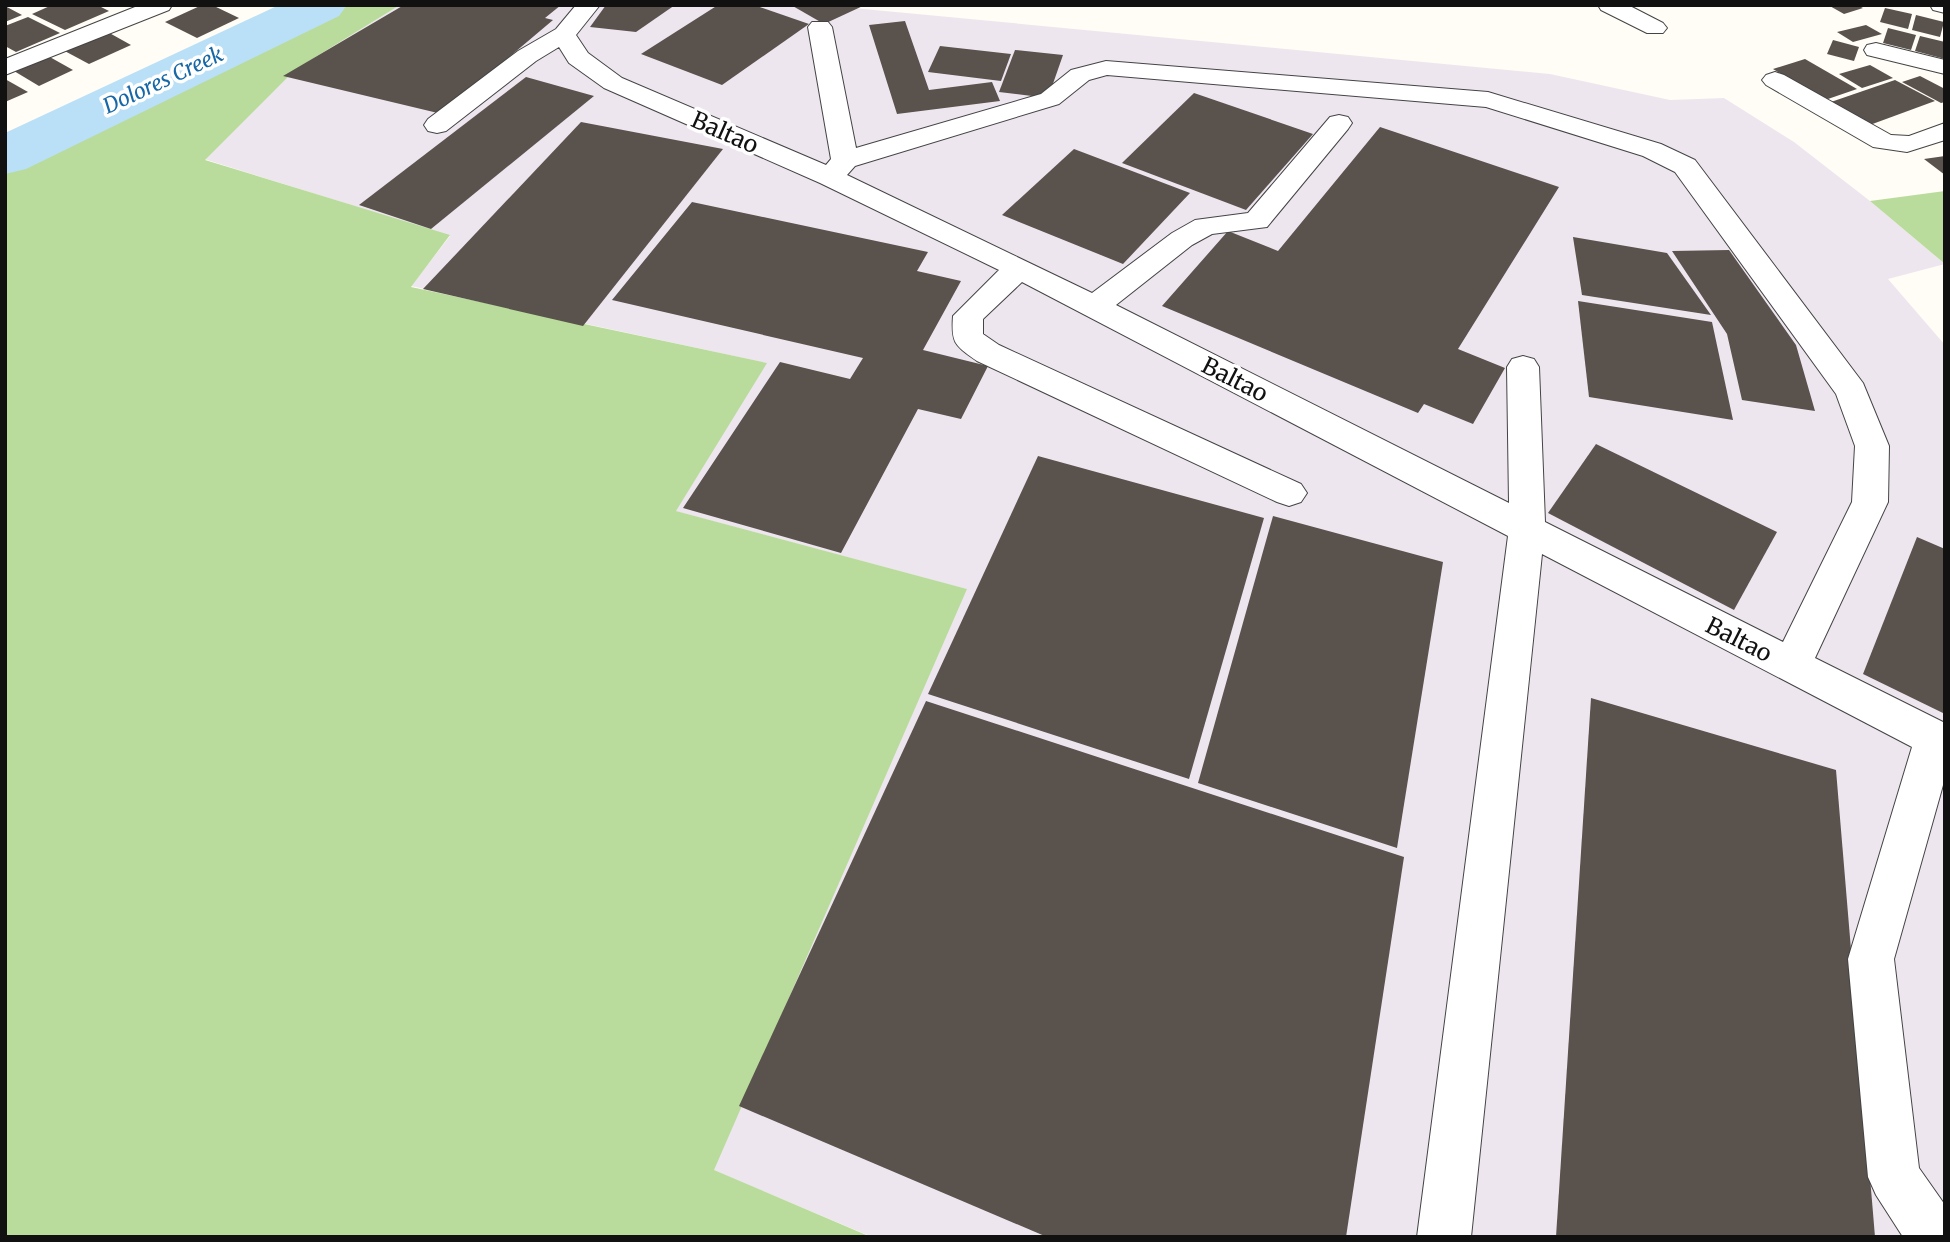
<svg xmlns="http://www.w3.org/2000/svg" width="1950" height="1242" font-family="Merriweather,serif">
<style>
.industrial{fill:#eee6ef}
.forest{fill:#b9dc9c}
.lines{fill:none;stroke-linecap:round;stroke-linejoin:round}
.river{fill:#b9e0f7;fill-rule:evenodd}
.building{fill:#5a524d}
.minor-casing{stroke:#444;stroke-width:2}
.minor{fill:#fff;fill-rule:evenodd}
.labels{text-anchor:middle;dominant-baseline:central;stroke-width:7;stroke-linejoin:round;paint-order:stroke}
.far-water-label{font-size:21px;font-style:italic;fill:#1768a6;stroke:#fff}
.street-label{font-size:23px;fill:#111;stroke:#fff}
</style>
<rect width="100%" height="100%" fill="#fffdf5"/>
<polygon class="industrial" points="400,5 858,5 853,8 1550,74 1670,100 1724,98 1794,142 1870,201 1945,264 1888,279 1945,345 1945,1237 872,1237 713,1170 966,589 675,511 766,363 411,286 450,236 204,159 296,69"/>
<g class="forest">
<polygon points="339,5 400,5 296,69 205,160 450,235 411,287 767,363 676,511 967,589 714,1170 871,1237 5,1237 5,165 183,85"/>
<polygon points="1945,191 1945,264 1870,201"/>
</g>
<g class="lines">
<polygon class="river" points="279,5 347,5 339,16 26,169 5,174 5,133"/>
</g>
<g class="building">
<polygon points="52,5 97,5 109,11 65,30 32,14"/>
<polygon points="202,5 212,5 239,18 197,38 165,22"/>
<polygon points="404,5 561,5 545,18 553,20 442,114 283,76"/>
<polygon points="606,5 675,5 636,32 590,27"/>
<polygon points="718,5 754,5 809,24 722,85 641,54"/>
<polygon points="791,5 865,5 824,24"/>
<polygon points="1828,5 1857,5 1863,8 1844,14"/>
<polygon points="5,6 22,15 5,22"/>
<polygon points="1885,8 1912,14 1908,29 1880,22"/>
<polygon points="1916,15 1944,22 1940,37 1912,30"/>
<polygon points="28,17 60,33 16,52 5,46 5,26"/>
<polygon points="905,21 929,90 992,82 1000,101 897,114 869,25"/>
<polygon points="1866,25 1882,34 1853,42 1837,32"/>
<polygon points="1888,28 1916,35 1911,50 1883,43"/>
<polygon points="104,30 131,45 89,64 61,49"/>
<polygon points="1920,36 1945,42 1945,59 1915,51"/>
<polygon points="1833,40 1859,47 1854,61 1827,54"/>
<polygon points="940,46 1011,54 1001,81 928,72"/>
<polygon points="1015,50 1063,55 1048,98 999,92"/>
<polygon points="48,56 73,70 39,86 14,71"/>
<polygon points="1805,59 1857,89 1825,100 1773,69"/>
<polygon points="1870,65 1893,78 1862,88 1839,74"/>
<polygon points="1920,76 1945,89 1945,102 1941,103 1902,82"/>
<polygon points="526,77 594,96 431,229 359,205"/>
<polygon points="5,79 28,92 5,102"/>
<polygon points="1895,80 1935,101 1867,126 1828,103"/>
<polygon points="1194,93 1313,134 1246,210 1122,163"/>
<polygon points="581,122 723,149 583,326 423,289"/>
<polygon points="1380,127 1559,187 1458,349 1505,368 1473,424 1424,404 1418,413 1162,306 1228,231 1278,251"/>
<polygon points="1074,149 1190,193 1123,264 1002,215"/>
<polygon points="1945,156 1945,175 1924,159"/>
<polygon points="692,202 928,252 917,271 961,281 923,350 988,366 961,419 918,409 841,553 683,508 780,362 850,379 863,358 612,300"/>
<polygon points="1573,237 1667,253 1711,315 1582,295"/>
<polygon points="1729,250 1796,345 1815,411 1742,400 1727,334 1672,251"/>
<polygon points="1578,301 1712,322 1733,420 1589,397"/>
<polygon points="1596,444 1777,532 1734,610 1548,513"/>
<polygon points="1038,456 1264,518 1189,779 928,694"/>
<polygon points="1273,516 1443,562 1397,848 1198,783"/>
<polygon points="1917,537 1945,549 1945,714 1863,674"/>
<polygon points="1591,698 1836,770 1875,1237 1556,1237"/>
<polygon points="926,701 1404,857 1346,1237 1047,1237 739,1106"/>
</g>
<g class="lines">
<defs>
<g id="minor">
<polygon points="140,5 172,5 169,10 5,75 5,59"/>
<path d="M576,5h24l-24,30 12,18 34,25 204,87 5,-6 -23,-132 4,-5h16l4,5 24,121 185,-54 30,-24 35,-9 382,31 173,52 34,16 168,223 26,63 -1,56 -73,156 130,65v55l-51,181 25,209 26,37v32h-42l-27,-42 -8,-18 -20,-218 64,-212 -370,-193 -71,683h-54l91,-701 -486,-254 -39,37v15l16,11 302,139 6,9 -6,9 -12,4 -12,-4 -300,-141c-22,-16 -26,-17 -24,-45l46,-46 -179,-87 -216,-95 -35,-25 -10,-16 -23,14 -90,70 -9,2 -9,-2 -4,-6 4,-6 90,-68 38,-22zM1107,75l379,32 157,49 32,16 161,222 19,52 -3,56 -69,140 -238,-120 -6,-155 -5,-8 -11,-3 -11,3 -5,8 2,136 -393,-198 76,-60 20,-11 55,-7 81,-98 4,-6 -4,-6 -9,-2 -9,2 -82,96 -53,7 -23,13 -80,60 -245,-118 8,-9 204,-62 30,-24z"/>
<polygon points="1598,5 1628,5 1663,23 1667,28 1663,33 1647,33 1601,10"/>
<polygon points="1930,5 1945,5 1945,13 1933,10"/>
<polygon points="1876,43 1945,60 1945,74 1867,55 1864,50 1867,45"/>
<polygon points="1775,72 1784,75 1891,135 1909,136 1945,123 1945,140 1907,152 1873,147 1766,85 1762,80 1766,75"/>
</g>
</defs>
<use href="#minor" class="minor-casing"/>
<use href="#minor" class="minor"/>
</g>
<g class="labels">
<g class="far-water-label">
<text transform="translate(163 80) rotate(-25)">Dolores Creek</text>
</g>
<g class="street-label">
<text transform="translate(725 132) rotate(24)">Baltao</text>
<text transform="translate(1235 379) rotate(27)">Baltao</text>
<text transform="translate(1739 639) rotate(27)">Baltao</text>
</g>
</g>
<rect width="1950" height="1242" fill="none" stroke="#111111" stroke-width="14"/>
</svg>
